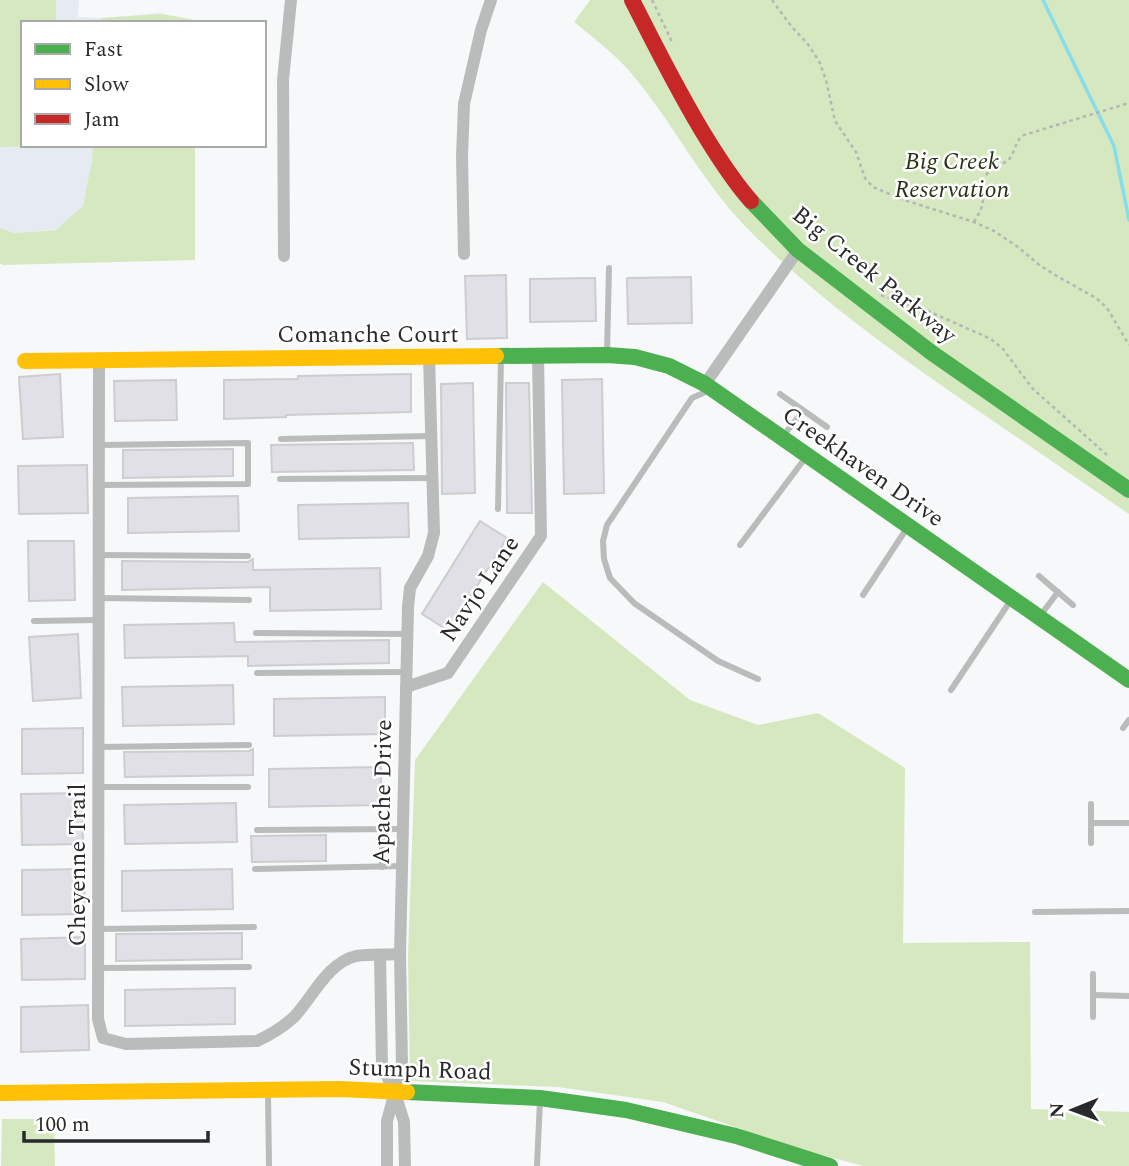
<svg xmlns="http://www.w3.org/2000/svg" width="1129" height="1166" font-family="Spectral,serif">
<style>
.built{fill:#e5ebf0}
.green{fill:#d5e8bf}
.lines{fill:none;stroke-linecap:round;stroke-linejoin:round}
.stream{stroke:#87dee8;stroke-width:3.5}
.building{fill:#e2e0e7;stroke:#cccdcf;stroke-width:2}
.path{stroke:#b5b6b6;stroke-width:2.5;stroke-dasharray:3.5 3.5;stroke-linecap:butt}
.lane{stroke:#babbbb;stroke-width:6}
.street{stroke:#babbbb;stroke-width:12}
.fast{stroke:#4caf50;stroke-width:16}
.slow{stroke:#ffc107;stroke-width:16}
.jam{stroke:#c62828;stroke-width:16}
.labels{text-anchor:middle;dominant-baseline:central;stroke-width:5;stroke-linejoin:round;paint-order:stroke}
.park-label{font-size:24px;font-style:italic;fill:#273414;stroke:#fff}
.street-label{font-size:24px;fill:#292a2b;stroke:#fff}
</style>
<rect width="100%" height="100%" fill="#f6f8fa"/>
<polygon class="built" points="0,0 79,0 78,17 101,18 162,13 161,23 23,23 23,145 153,145 148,222 0,234"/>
<g class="green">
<polygon points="0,0 56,0 56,23 23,23 23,145 58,146 0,147"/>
<path d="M590,0h539v514c-50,-34 -99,-68 -149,-102 -80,-55 -160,-111 -229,-180 -44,-43 -73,-100 -111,-148 -18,-24 -42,-43 -66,-62z"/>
<polygon points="162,14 195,20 195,23 101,23 101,18"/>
<polygon points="93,145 195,145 195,260 3,265 0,263 0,228 13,233 56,230 83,206 92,161"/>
<polygon points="543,582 690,700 758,725 818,713 905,768 903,943 1030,942 1031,1109 1129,1112 1129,1166 864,1166 802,1150 663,1102 558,1087 410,1081 408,957 415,760"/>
<polygon points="2,1119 54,1119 55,1166 1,1166"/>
</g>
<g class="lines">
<polyline class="stream" points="1043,0 1114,146 1129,220"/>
</g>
<g class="building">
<polygon points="506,275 507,338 467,339 465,276"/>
<polygon points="691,277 692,323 628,324 627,278"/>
<polygon points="595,278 596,321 530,322 530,279"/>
<polygon points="60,374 63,437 23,439 19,377"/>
<polygon points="411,374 411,412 286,415 286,417 224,419 224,380 298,379 298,376"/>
<polygon points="602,379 604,493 564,494 562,380"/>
<polygon points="176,380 177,420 115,421 114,381"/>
<polygon points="473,383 475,493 442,494 441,384"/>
<polygon points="506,383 529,383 532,513 507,513"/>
<polygon points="413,443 414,470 272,472 271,445"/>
<polygon points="233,449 233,476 123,478 123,450"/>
<polygon points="87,465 88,513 19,514 18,466"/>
<polygon points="238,496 239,531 128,533 128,498"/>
<polygon points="408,503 409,537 299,539 298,505"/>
<polygon points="480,521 507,538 449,631 422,614"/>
<polygon points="28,541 74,541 75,600 29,601"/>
<polygon points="253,559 253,570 380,568 381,609 270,611 270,587 122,590 122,561 248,562"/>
<polygon points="234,623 235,642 389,640 389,663 248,666 248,656 125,658 124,625"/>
<polygon points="78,634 81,698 33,701 29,637"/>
<polygon points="233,685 234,724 123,726 122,687"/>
<polygon points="385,697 385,734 274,736 274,699"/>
<polygon points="83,728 83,773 22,774 22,729"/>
<polygon points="253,749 253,775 125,777 124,752 249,751"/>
<polygon points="381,767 381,805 269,807 269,769"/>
<polygon points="82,793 83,844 22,845 21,794"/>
<polygon points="236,803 237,842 125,844 124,805"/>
<polygon points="326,835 326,861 252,862 251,836"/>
<polygon points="84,869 85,914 22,915 22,870"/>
<polygon points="232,869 233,909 122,911 122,871"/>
<polygon points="242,933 242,959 116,961 116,934"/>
<polygon points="85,937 85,979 22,980 21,939"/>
<polygon points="235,988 235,1024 125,1026 125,990"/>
<polygon points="88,1005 89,1050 21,1052 21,1007"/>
</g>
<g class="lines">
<g class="path">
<polyline points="652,0 673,44"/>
<polyline points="772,0 791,26 807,43 819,61 826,80 835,121 856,152 865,178 873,187 901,199 974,222 994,231 1018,247 1038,264 1055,275 1096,298 1107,308 1129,345"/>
<path d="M974,222c3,-5 6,-10 8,-16 3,-11 -1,-22 5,-32 6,-10 17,-8 23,-16 6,-8 5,-18 14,-23l105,-32"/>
<polyline points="881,295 928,311 991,339 1003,349 1033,389 1107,455"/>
</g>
<g class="lane">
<polyline points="607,353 609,268"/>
<polyline points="710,390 692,398 607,525 603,541 604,559 610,578 634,603 718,661 758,679"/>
<polyline points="780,394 827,427"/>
<polyline points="783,436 803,411"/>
<polyline points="281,439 431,436"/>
<polyline points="280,479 432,478"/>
<polyline points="99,485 248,484 248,443 100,445"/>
<polyline points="498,509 501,359"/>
<polyline points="740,545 806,457"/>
<polyline points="99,555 248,556"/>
<polyline points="1039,576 1073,605"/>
<polyline points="863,595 907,528"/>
<polyline points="99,598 249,600"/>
<polyline points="1040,616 1058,592"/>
<polyline points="34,621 99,620"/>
<polyline points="256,633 407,634"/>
<polyline points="257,673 406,672"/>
<polyline points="951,690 1011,600"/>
<polyline points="1123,728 1129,720"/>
<polyline points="99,747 249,745"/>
<polyline points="99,787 248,787"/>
<polyline points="1091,804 1091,823"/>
<polyline points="382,829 382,867"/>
<polyline points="257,830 403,829"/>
<polyline points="1091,843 1091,823 1129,823"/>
<polyline points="255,869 403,866"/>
<polyline points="1035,912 1129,911"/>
<polyline points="99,929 254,927"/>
<polyline points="99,968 249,967"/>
<polyline points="1093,974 1093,995"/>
<polyline points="1093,1017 1093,995 1129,996"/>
<polyline points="268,1092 269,1166"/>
<polyline points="537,1166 540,1100"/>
</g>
<g class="street">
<polyline points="464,254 462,157 464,104 481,30 491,0"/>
<polyline points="284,256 283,80 291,0"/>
<path d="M99,360l-1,659 5,19 23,6 131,-3c13,-6 26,-14 37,-24 19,-20 33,-54 62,-61 14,-2 30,-1 44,-2"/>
<polyline points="705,384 798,250"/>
<polyline points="406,687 448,673 541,536 538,356"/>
<polyline points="380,955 382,1066 395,1093 404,1122 405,1166"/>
<polyline points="387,1166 387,1121 402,1066 400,954 408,607 410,588 428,556 434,533 429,356"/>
</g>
<g class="fast">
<polyline points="751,201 798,250 932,353 1129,490"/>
<polyline points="496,356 607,355 635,357 669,366 705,384 1129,680"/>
<polyline points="407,1092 540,1098 626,1110 736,1136 830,1166"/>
</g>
<g class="slow">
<polyline points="25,361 496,356"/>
<polyline points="0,1093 339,1089 407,1092"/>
</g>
<path class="jam" d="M632,0c24,47 47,94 75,139 13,21 27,43 44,62"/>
</g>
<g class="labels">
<g class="park-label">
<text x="952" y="162">Big Creek<tspan x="952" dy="28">Reservation</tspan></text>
</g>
<g class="street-label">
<text transform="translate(874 275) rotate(39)">Big Creek Parkway</text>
<text x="368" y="335">Comanche Court</text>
<text transform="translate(863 467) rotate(35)">Creekhaven Drive</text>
<text transform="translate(480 589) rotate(-56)">Navjo Lane</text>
<text transform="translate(383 792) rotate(-89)">Apache Drive</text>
<text transform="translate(78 865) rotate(-90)">Cheyenne Trail</text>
<text transform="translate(420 1070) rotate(2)">Stumph Road</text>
</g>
</g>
<rect x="21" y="21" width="245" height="126" fill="#ffffff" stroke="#a9aaaa" stroke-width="2"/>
<rect x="35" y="44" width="35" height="10" fill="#4caf50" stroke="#a9aaaa" stroke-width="2"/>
<text x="84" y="56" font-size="21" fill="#292a2b">Fast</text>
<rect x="35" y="79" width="35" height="10" fill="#ffc107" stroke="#a9aaaa" stroke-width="2"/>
<text x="84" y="91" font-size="21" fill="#292a2b">Slow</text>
<rect x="35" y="114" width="35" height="10" fill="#c62828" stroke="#a9aaaa" stroke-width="2"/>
<text x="84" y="126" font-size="21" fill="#292a2b">Jam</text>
<g transform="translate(1073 1110) rotate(269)" stroke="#ffffff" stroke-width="5" paint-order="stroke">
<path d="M0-5L12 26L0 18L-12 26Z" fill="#292a2b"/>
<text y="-10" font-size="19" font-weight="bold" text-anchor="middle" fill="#292a2b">N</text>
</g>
<path d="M24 1131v10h184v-10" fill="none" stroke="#292a2b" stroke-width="3.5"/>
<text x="35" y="1131" font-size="21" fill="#292a2b" stroke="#ffffff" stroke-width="5" paint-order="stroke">100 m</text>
</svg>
